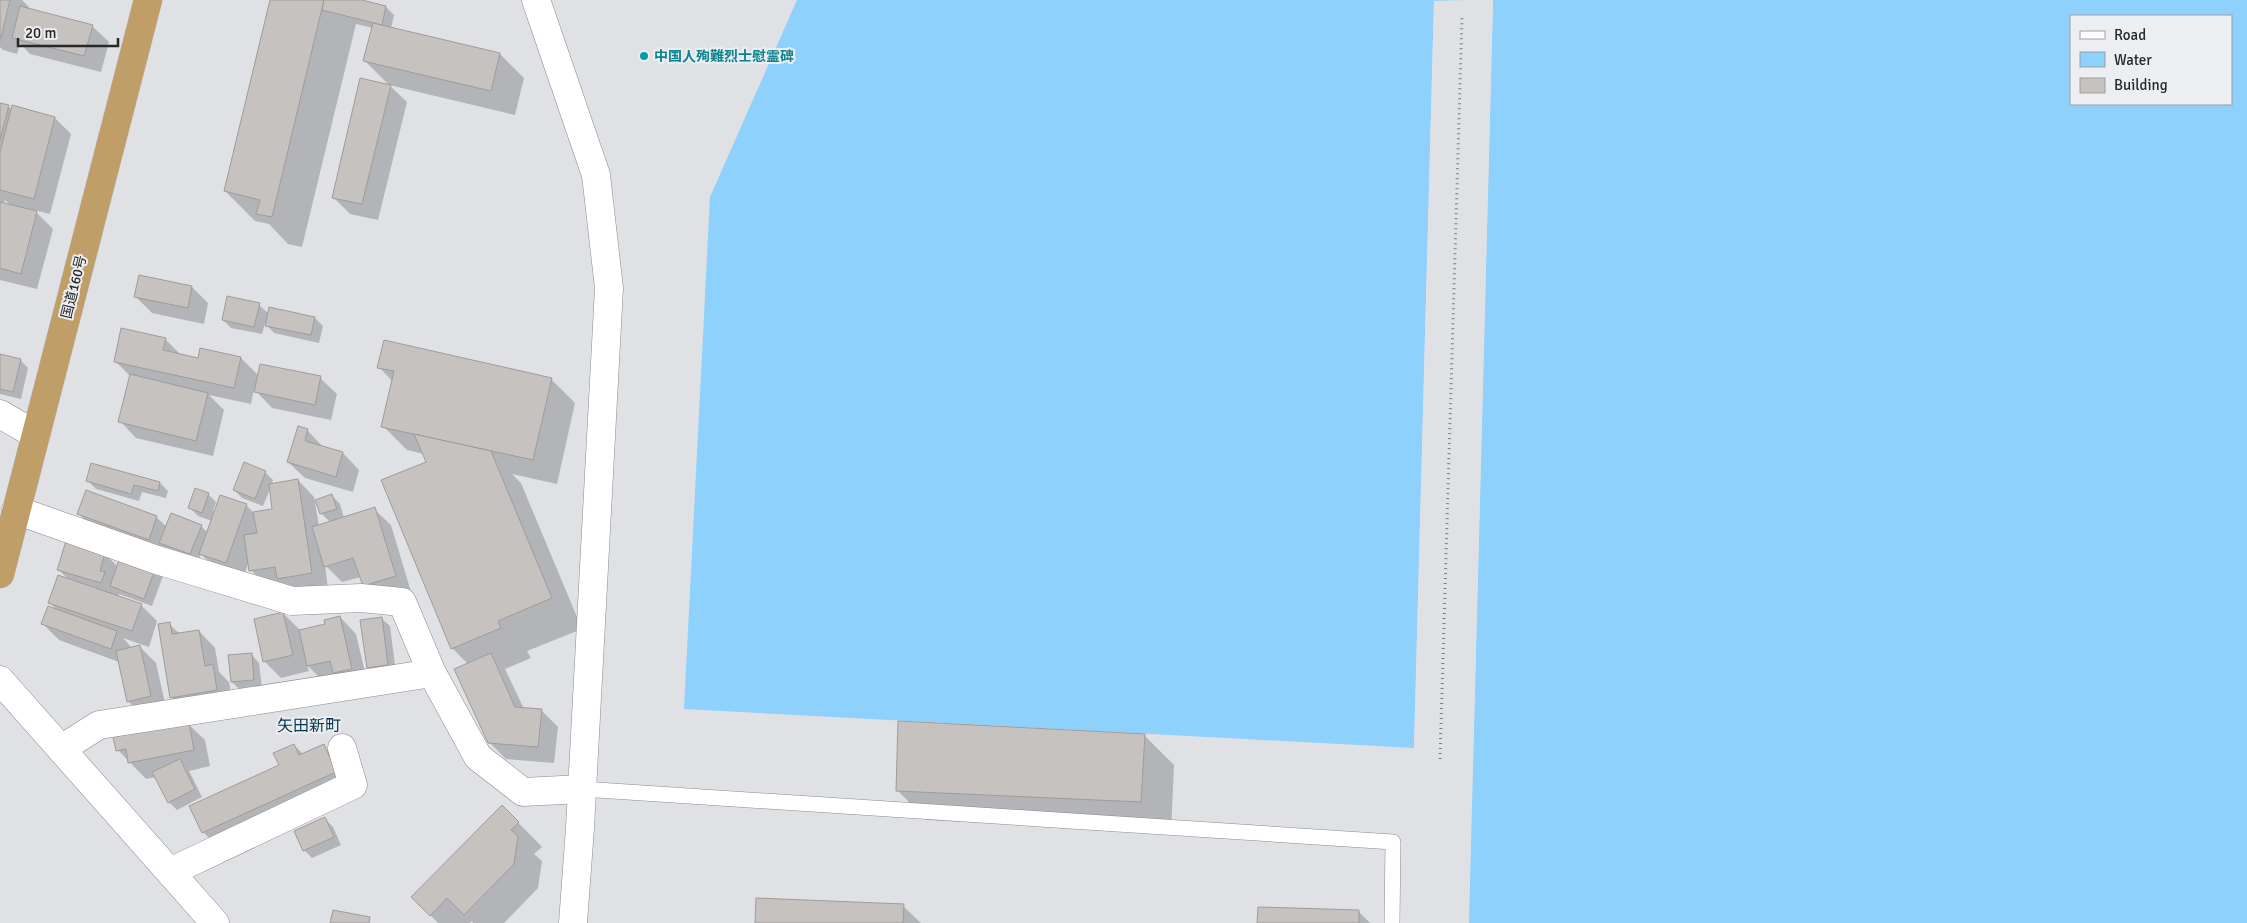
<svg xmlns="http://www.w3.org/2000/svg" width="2247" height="923" font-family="Signika,'Noto Sans JP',sans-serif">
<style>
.water{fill:#8ed1fd;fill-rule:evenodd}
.pier{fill:#dfe1e5}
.shadow{fill:#0003;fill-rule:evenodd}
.building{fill:#c6c2c0;stroke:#a09b9a}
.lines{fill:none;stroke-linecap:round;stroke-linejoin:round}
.service-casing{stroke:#898b8e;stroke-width:16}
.minor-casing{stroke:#898b8e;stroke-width:29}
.tertiary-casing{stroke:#898b8e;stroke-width:29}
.trunk-casing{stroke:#bebebf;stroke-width:29}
.path{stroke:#7c7d80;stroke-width:3;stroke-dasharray:1 4;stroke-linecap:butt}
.service{stroke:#fff;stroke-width:15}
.minor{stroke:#fff;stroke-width:28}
.tertiary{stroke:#fff;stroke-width:28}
.trunk{stroke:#bf9e68;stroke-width:28}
.culture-dot{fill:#0f9aa8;stroke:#eceef2;stroke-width:2}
.labels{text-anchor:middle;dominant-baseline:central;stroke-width:4;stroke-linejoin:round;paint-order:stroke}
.culture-label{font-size:14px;font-weight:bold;fill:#0d838f;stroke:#eceef2;text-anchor:start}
.street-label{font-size:14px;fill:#272829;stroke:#eceef2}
.quarter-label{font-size:16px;fill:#013648;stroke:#eceef2}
</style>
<rect width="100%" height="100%" fill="#dfe1e5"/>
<g class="water">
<polygon points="797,0 1475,0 1434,1 1414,748 684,709 710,197"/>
<path d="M1493,0h754v923h-778zM2071,16h160v88h-160z"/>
</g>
<g class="pier">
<polygon points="1478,0 1475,2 1436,3 1417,749 1414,748 1434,1"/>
<polygon points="1490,0 1493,0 1473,756 1471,756"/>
</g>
<g class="shadow">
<polygon points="0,0 22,0 29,7 28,9 92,26 109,42 101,72 30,54 20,43 17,54 3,50 0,47"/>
<polygon points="271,0 357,0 386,7 394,15 391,28 500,54 524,78 515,115 389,85 407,102 378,220 350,214 333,197 390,86 365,61 373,28 356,24 302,247 288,244 269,224 255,221 225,191"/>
<path d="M0,104l8,2 4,4 43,8 16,16 -21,80 -16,-4 19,19 -16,60 -37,-9zM5,200l6,6 -7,-2z"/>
<polygon points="192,287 208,303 204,324 152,313 136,297"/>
<polygon points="259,305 269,314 315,318 323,326 319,343 274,333 265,323 262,334 231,328 223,320"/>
<polygon points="165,339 181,355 199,359 241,358 259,376 320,378 337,394 331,420 272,408 254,389 251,404 209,395 224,410 213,456 136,438 120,421 131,377 115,361"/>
<polygon points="0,355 20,360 28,368 21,399 0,394"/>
<polygon points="379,367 551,379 575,403 557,484 512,474 521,483 582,629 527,651 531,658 505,669 524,709 541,710 558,727 554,763 506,759 489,742 468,664 452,648 428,463 424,454 407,450 383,426 393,382"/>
<polygon points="308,431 324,448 343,453 359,470 353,492 305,478 288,462"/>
<polygon points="265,472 273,480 272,484 298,480 314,497 319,526 330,522 321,513 332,496 340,504 344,518 374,509 391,525 411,592 380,602 361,577 342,582 325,565 328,589 295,594 284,584 267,587 251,570 249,561 243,579 217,570 201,554 198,562 95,530 78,513 156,517 167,527 201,526 208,533 212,521 198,516 190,508 208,494 216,502 213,511 216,511 246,505 254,513 274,510 271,487 263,506 242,498 234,490"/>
<polygon points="88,481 160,483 168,491 166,498 142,492 139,501 96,489"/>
<polygon points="105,554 118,567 122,556 163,576 152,606 119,594 118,597 141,605 157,621 149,647 123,638 132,648 139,646 156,663 167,712 145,718 128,701 119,662 59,640 43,624 58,611 50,603 69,580 59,570"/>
<polygon points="283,613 300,630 327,625 340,617 356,634 368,685 324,682 307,665 309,671 281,678 264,661"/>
<polygon points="381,618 390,626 396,673 376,675 368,667"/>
<polygon points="169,624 180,634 199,631 215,648 219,672 229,682 233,706 187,714 171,697"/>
<polygon points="251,654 259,663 262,688 240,690 232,682"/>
<polygon points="188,724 205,740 210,766 189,771 202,797 177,810 169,802 156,777 146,779 118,750"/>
<polygon points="1144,735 1174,765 1171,832 927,820 897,790"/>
<polygon points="294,745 304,755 323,746 340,762 351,788 219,848 203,832 281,766"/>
<polygon points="502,806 542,847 534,854 542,861 538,888 504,923 473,923 472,921 470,923 438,923 413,897"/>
<polygon points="325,819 333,827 341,845 312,858 304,850"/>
<polygon points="903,906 921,923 756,923"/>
<polygon points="1358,911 1370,923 1258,923"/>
</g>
<g class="building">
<polygon points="0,0 10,0 1,38 0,38"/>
<polygon points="270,0 324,0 272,217 256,214 260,200 224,191"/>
<polygon points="324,0 362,0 386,6 382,25 322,10"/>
<polygon points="20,6 93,25 84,56 12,38"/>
<polygon points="373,23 500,53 491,91 363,61"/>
<polygon points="360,78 391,85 362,204 332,198"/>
<polygon points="0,103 9,105 0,140"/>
<polygon points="12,105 55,117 34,199 0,190 0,152"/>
<polygon points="0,202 37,211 21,274 0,268"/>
<polygon points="139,275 192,286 188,308 134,297"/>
<polygon points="227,296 260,303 254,327 222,320"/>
<polygon points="269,307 315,317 311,335 265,326"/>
<polygon points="121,328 166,338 163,350 198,358 200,348 241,357 234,388 114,362"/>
<polygon points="384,340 552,378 533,460 381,427 394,371 377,368"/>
<polygon points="0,354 21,359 13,392 0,389"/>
<polygon points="260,364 321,376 315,405 254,392"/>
<polygon points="130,374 208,393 196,441 118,422"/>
<polygon points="298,426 308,429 305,441 343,452 336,477 287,462"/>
<polygon points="414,434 491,451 552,598 498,621 501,628 451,649 381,480 426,462"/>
<polygon points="244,462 266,471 255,499 233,490"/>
<polygon points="91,463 160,482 158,491 134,485 131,494 86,481"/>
<polygon points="298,479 312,573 277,579 275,567 249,571 244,535 257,533 253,512 272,509 269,484"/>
<polygon points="195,488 209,493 202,513 188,508"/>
<polygon points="86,490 157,516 149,540 77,514"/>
<polygon points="332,494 337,509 320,514 315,500"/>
<polygon points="220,495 247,504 226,563 199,554"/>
<polygon points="375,507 396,576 363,586 353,558 324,567 312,527"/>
<polygon points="171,513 202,525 190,554 159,543"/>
<polygon points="66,541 105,553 100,571 105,572 101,583 57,570"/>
<polygon points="121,554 156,567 144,599 110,586"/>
<polygon points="58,575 142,604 132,631 48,603"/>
<polygon points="48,606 117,631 111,649 41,624"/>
<polygon points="283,612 293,655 263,662 254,619"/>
<polygon points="340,616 352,669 333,673 330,661 307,666 299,630 325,624 324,620"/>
<polygon points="382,617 388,665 367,668 360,620"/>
<polygon points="170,622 172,634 199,630 205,666 213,664 217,690 170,698 158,624"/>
<polygon points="140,645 151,696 127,702 116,651"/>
<polygon points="252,653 254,680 231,682 228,655"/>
<polygon points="491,653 515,707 542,709 538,747 488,743 454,669"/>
<polygon points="898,721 1145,734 1141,802 896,791"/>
<polygon points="189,722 194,750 128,763 126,749 116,751 113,737"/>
<polygon points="294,744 299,755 324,744 336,772 202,833 189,806 279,765 273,753"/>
<polygon points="180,759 195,789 168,803 152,772"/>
<polygon points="502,805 519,822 511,830 518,836 514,864 464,915 447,898 430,916 411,897"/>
<polygon points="325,817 334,837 303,851 294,831"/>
<polygon points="756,898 904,904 903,923 755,923"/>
<polygon points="1258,907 1359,910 1359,923 1257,923"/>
<polygon points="333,910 370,917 369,923 330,923"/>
</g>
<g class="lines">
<defs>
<polyline id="service" points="582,789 1393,842 1392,923"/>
<g id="minor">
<polyline points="0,414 36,435"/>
<polyline points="16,510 157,560 292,601 361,598 402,602 432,673 478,757 523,792 582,789"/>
<polyline points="61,749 99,725 432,673"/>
<polyline points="170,872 353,785 342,748"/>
</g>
<g id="tertiary">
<polyline points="536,0 596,175 609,288 580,828 573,923"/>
<polyline points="0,680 215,923"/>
</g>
<polyline id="trunk" points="0,574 148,0"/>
</defs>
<use href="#service" class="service-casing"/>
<use href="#minor" class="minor-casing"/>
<use href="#tertiary" class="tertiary-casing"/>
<use href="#trunk" class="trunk-casing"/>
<polyline class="path" points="1440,759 1462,18"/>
<use href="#service" class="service"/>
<use href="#minor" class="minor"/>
<use href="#tertiary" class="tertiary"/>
<use href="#trunk" class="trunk"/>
</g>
<circle class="culture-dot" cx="644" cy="56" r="5"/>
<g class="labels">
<g class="culture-label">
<text x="654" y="56">中国人殉難烈士慰霊碑</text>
</g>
<g class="street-label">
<text transform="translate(74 287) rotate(-76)">国道160号</text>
</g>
<g class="quarter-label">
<text x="309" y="726">矢田新町</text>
</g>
</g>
<rect x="2070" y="15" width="162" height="90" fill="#eceef2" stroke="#9d9fa2"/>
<rect x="2080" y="31" width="25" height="8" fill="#ffffff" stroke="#9d9fa2"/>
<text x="2114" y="40" font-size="15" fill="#272829">Road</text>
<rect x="2080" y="52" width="25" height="15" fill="#8ed1fd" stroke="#9d9fa2"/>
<text x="2114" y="65" font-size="15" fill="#272829">Water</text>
<rect x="2080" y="78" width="25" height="15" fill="#c6c2c0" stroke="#9d9fa2"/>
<text x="2114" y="90" font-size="15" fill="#272829">Building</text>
<path d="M18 38v8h100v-8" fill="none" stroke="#272829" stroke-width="2.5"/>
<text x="25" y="38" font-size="15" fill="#272829" stroke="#eceef2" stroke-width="4" paint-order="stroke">20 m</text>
</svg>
